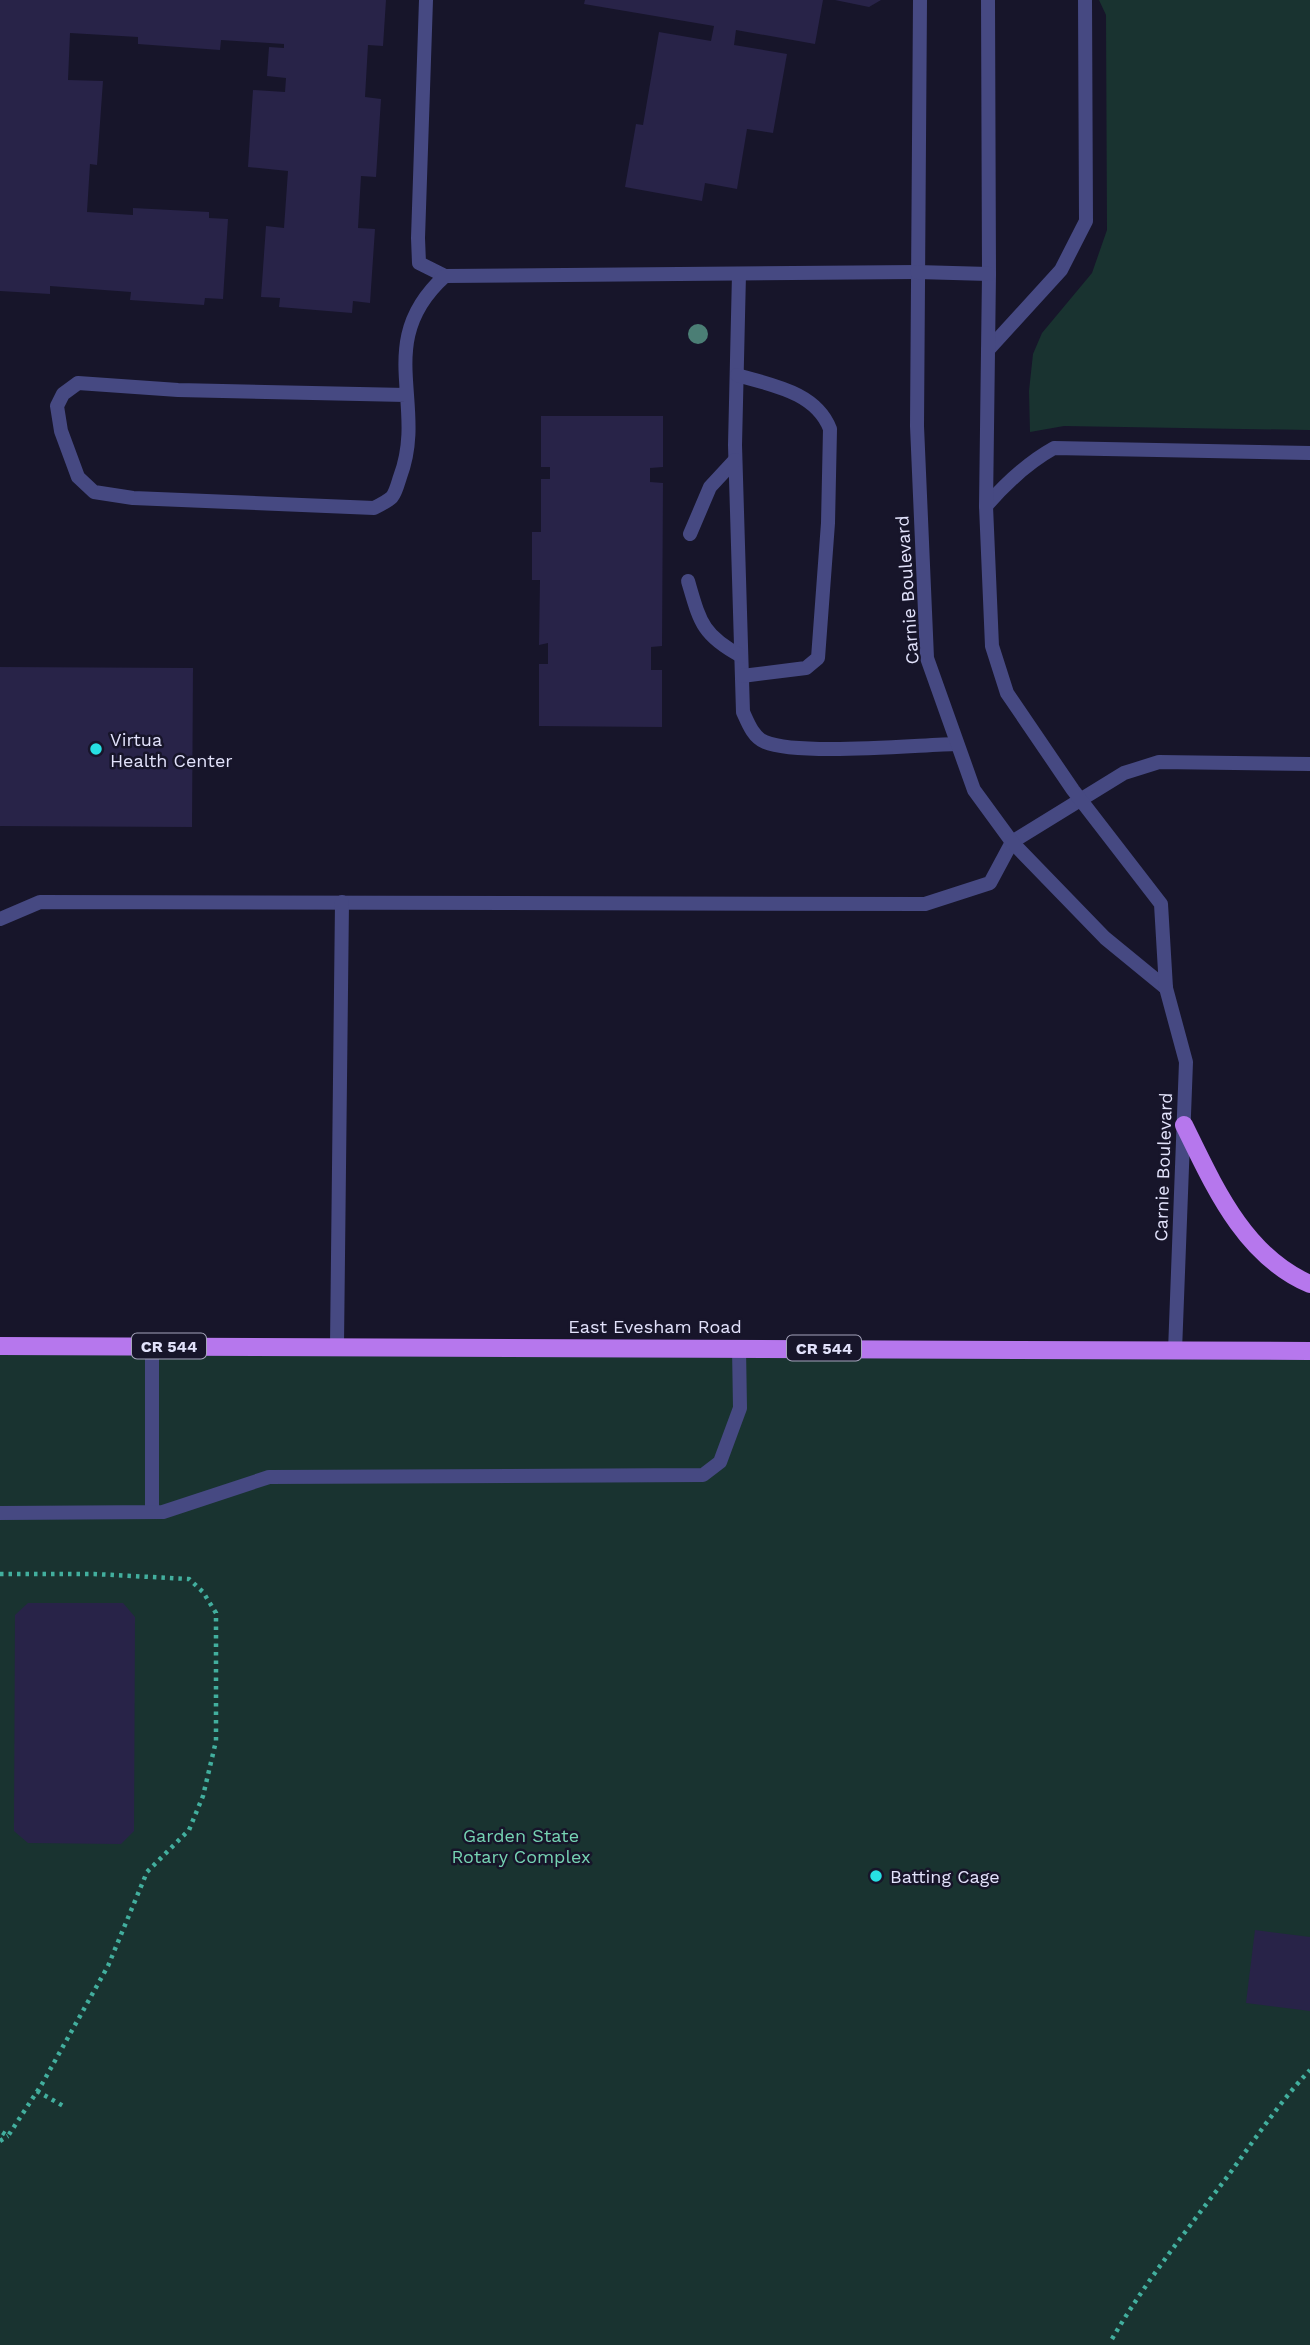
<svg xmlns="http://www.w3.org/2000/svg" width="1310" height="2345" font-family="'Work Sans',sans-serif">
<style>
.green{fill:#193330}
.building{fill:#282348}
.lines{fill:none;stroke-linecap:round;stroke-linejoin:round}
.path{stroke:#42af9e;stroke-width:4.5;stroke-dasharray:3.5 5;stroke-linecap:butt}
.service{stroke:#464982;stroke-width:14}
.minor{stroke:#464982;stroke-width:14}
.primary{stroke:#b677ed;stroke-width:18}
.tree{fill:#4b7e75}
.poi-dot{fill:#27dfe2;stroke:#17152a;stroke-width:2.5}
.labels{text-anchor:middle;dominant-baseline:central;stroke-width:5;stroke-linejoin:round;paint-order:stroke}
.shield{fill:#17152a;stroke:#a5a4bc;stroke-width:2}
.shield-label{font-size:16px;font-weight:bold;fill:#e2e2fb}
.street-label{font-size:18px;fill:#e2e2fb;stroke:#17152a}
.poi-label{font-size:18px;fill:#e2e2fb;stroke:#17152a;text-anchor:start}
.park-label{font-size:18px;fill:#76d3b3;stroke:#17152a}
</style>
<rect width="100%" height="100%" fill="#17152a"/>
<g class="green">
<polygon points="1099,0 1310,0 1310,430 1064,426 1030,432 1029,391 1033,354 1042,333 1092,273 1107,230 1106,15"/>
<polygon points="0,1346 1310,1351 1310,2345 0,2345"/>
</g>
<g class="building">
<polygon points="0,0 386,0 383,46 368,45 365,97 381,99 376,177 361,176 358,228 375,229 370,303 353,301 352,313 279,307 280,298 261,297 266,226 284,228 288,171 248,167 253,90 285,92 286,78 267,76 269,47 284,48 284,44 221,40 220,50 138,44 138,37 70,33 68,80 103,81 97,165 90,164 87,212 133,215 133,208 209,212 209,218 228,219 223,299 205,298 204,305 130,300 131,292 50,286 50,294 0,291"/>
<polygon points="585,0 823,0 815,44 736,30 734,45 787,54 773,133 747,129 737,189 705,183 702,201 625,187 636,124 643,125 659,32 711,41 714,26 584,4"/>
<polygon points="835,0 881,0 869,7"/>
<polygon points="541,416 663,416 663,467 650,468 650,482 663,483 662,646 651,647 651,670 662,670 662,727 539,726 539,664 548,664 548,643 539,645 540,580 532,580 532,532 541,532 541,479 550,479 550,467 541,467"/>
<polygon points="0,667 193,668 192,827 0,826"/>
<polygon points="28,1603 123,1603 135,1617 134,1831 121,1844 28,1843 14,1831 15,1615"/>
<polygon points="1255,1930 1310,1937 1310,2011 1246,2003"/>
</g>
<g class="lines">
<g class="path">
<polyline points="0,1574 94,1574 189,1579 203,1592 216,1613 216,1741 203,1796 189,1830 147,1872 108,1966 42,2084 8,2136 0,2131"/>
<polyline points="37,2091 65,2107"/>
<polyline points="0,2141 8,2136"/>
<path d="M1112,2339c29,-50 64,-95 99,-141 34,-43 62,-89 99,-128"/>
</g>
<g class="service">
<polyline points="426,0 418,238 419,263 445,276"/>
<path d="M739,274l-4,171 8,267c5,11 10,25 22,30 33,14 150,3 192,2"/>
<polyline points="988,350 1061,270 1086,221 1085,0"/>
<path d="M737,375c34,10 79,17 93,54l-2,94 -10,135 -12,10 -64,8"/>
<path d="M406,395l-228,-5 -100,-7 -15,11 -6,12 4,25 17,46 16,15 39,6 241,10c6,-3 14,-7 18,-11 4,-5 6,-14 8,-20 28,-73 -28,-135 45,-201l472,-4"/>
<path d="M986,506c20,-23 41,-43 68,-58l256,5"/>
<polyline points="690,534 710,487 735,460"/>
<path d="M688,581c12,41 14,54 53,75"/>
<polyline points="0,919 40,902 925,904 990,883 1012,842 1124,773 1159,762 1310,764"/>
<polyline points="337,1345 342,902"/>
</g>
<g class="minor">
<polyline points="920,0 917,426 927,658 974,790 1012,842 1105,938 1166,988"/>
<polyline points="988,0 989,274 986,506 992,646 1007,693 1073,790 1161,904 1166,988 1186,1062 1175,1351"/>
<polyline points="917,272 989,274"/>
<polyline points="152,1346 152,1511"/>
<polyline points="0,1513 163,1512 269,1477 703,1475 720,1462 740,1408 739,1348"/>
</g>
<g class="primary">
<path d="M1184,1125c30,61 60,131 126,159"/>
<polyline points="0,1346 1310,1351"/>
</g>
</g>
<circle class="tree" cx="698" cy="334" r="10"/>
<g class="poi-dot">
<circle cx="96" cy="749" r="7"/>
<circle cx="876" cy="1876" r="7"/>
</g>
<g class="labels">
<g class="shield">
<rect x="132" y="1333.5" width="74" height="25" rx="5"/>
<rect x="787" y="1335.5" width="74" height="25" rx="5"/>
</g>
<g class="shield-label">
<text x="169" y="1346">CR 544</text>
<text x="824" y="1348">CR 544</text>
</g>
<g class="street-label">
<text transform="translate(907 590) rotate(-94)">Carnie Boulevard</text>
<text transform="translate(1163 1167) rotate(-88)">Carnie Boulevard</text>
<text x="655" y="1326">East Evesham Road</text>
</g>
<g class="poi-label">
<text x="110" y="739">Virtua<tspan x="110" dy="21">Health Center</tspan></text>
<text x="890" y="1876">Batting Cage</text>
</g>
<g class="park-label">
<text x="521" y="1835">Garden State<tspan x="521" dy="21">Rotary Complex</tspan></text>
</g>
</g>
</svg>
